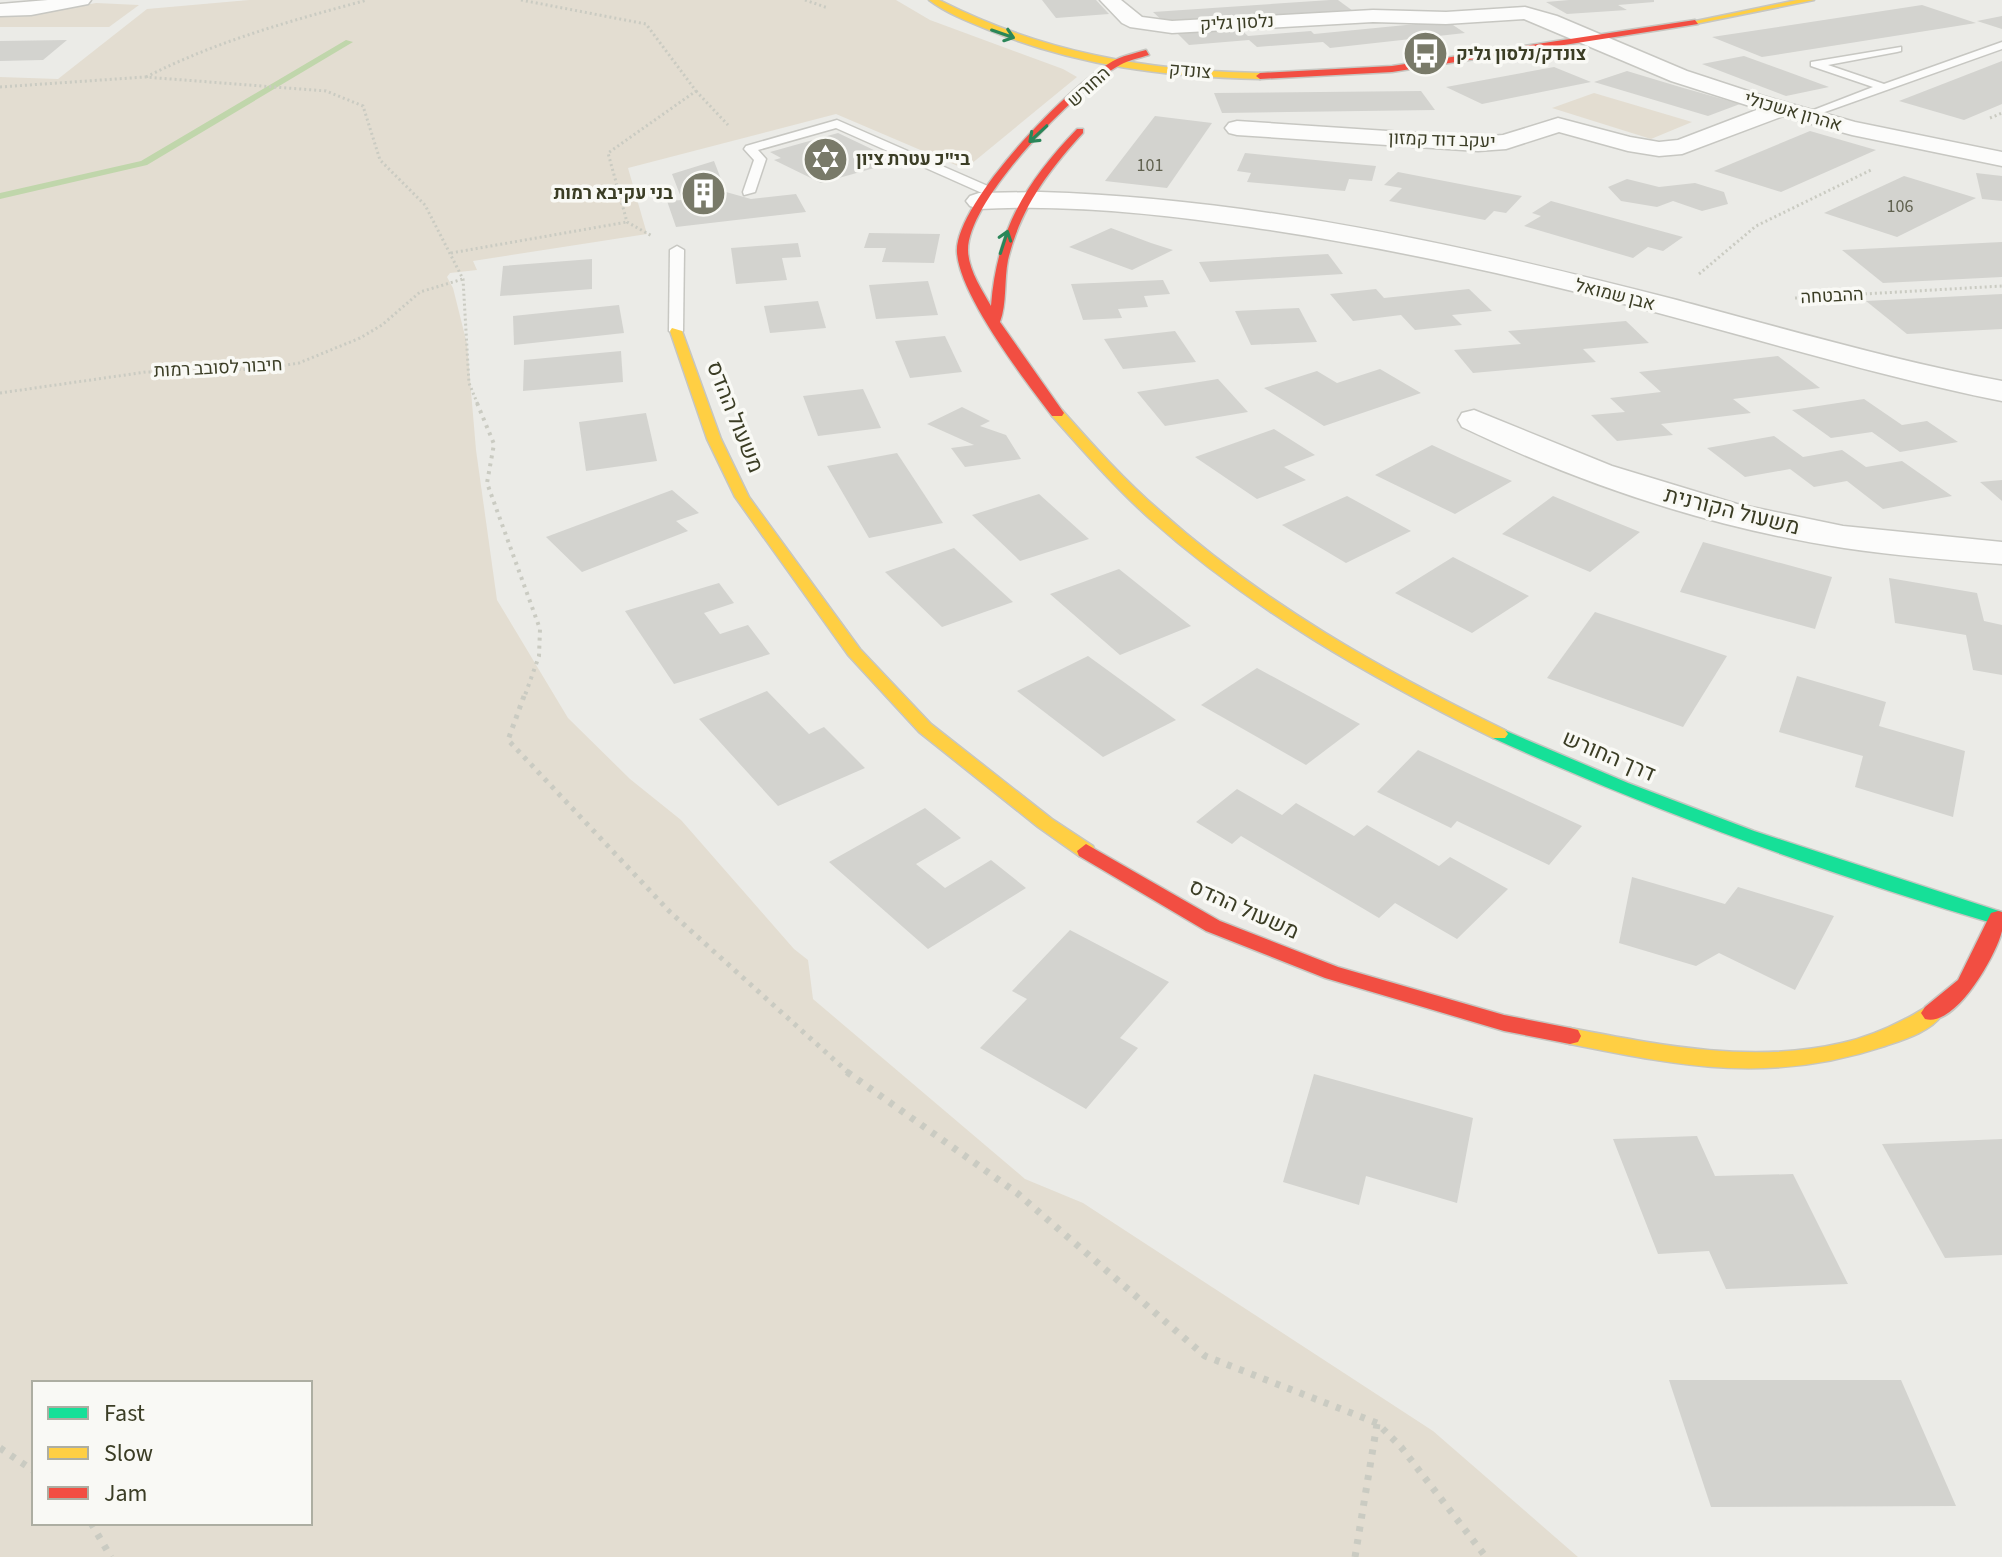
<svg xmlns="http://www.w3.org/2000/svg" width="2002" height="1557" font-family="'Source Sans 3',Heebo,sans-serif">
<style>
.green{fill:#e3ddd1;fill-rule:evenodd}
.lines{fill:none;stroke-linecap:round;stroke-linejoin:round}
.stream{fill:#c0d6ab;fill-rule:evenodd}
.building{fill:#d3d3cf}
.lane-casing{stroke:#c7c7c2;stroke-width:3}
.street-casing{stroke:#c7c7c2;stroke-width:3}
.fast-casing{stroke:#c6c6c1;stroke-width:3}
.slow-casing{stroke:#c6c6c1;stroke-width:3}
.jam-casing{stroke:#c6c6c1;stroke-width:3}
.path-far3{stroke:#cacbc2;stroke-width:3;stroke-dasharray:2 3;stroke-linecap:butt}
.path-far2{stroke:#cacbc2;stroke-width:4;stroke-dasharray:3 5;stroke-linecap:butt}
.path-far1{stroke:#cacbc2;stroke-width:5;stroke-dasharray:4 6;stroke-linecap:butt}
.path{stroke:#cacbc2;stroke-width:7;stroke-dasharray:5 8;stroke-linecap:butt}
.lane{fill:#fcfcfb;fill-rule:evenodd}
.street{fill:#fcfcfb;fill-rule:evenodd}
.fast{fill:#16e098;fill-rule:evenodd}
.slow{fill:#ffcf43;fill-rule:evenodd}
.jam{fill:#f24e42;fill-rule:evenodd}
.oneway{stroke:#2a8659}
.labels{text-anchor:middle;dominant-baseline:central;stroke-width:7;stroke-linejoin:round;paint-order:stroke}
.far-street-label{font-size:18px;fill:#3b3d25;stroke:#f9f9f5}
.far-poi-label{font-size:18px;font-weight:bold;fill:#3b3d25;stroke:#f9f9f5;text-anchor:start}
.number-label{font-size:18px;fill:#616250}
.street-label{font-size:22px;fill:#3b3d25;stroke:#f9f9f5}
</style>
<rect width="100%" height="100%" fill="#ebebe7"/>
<g class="green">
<path d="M249,0h647l34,20 133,49 14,8 -112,92 -129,-55 -208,54 19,66 -174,27 4,9 -27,3 -3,4 6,11 14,56 9,106 21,150 71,118 62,61 51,41 113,129 14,11 5,39 212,180 58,24 350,228 145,126h-1578v-1480l58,2 89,-70zM34,1383h276v140h-276z"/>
<polygon points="96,3 139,5 109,27 0,27 0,15 46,12"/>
<polygon points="1594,93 1692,122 1651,139 1552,108"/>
</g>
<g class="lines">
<polygon class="stream" points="346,40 353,42 147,165 0,199 0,193 141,161"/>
</g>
<g class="building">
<polygon points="1042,0 1096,0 1109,14 1056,18"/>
<polygon points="1330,0 1338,0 1353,11 1166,24 1153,12"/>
<polygon points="1569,0 1654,0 1654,2 1618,5 1627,10 1567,14 1546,2"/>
<polygon points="1922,5 1976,23 1762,57 1712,37"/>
<polygon points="2002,16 2002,29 1977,21"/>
<polygon points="1447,21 1465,33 1330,48 1323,42 1257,47 1249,40 1189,45 1176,32 1239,28 1248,36 1311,31 1314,34"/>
<polygon points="67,40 43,60 0,61 0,41"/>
<polygon points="1744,56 1791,73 1829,87 1786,96 1702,64"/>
<polygon points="2002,61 2002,104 1964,120 1899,101"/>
<polygon points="1554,67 1591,82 1482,104 1446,87"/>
<polygon points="1627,71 1680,87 1740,104 1708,116 1594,82"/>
<polygon points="1421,91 1435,110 1222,113 1214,93"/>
<polygon points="1155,116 1212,123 1167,188 1105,181"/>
<polygon points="1810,131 1876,150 1781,192 1714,171"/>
<polygon points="838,133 880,153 867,156 885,165 821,183 774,160 781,158 770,152"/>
<polygon points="1245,153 1376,166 1372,181 1349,179 1345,191 1247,182 1251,173 1237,171"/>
<polygon points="714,161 726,192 751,199 796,194 806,212 676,227 667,201 682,200 672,174"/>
<polygon points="1398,172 1522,196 1506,213 1494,211 1485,220 1389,201 1402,188 1384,185"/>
<polygon points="1976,173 2002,176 2002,201 1982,199"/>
<polygon points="1904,176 1976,198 1897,237 1824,213"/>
<polygon points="1627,179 1659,187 1695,183 1724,192 1728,204 1702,211 1673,201 1657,207 1621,201 1608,187"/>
<polygon points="1551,201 1683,237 1663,251 1648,247 1633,258 1524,226 1541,216 1532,213"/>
<polygon points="1111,228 1151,243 1173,250 1132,270 1069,247"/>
<polygon points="869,233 940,234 934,263 882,262 886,248 864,248"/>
<polygon points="2002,242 2002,277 1883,283 1842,250"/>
<polygon points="798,243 801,257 782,258 787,280 736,284 731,248"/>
<polygon points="1328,254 1343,274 1210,282 1199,262"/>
<polygon points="592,259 592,289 500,296 503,266"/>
<polygon points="1163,280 1170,294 1144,296 1148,307 1118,309 1122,318 1083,320 1071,284"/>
<polygon points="928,281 938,315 876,319 869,285"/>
<polygon points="1376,289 1384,298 1469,289 1492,311 1452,315 1462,325 1415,330 1401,315 1353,321 1330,294"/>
<polygon points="2002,294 2002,329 1907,334 1866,301"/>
<polygon points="818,301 826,328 770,333 764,306"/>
<polygon points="619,305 624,333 514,345 513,316"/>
<polygon points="1299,308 1317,342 1251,345 1235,311"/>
<polygon points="1626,321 1649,343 1583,349 1596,362 1473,373 1454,350 1521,344 1508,331"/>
<polygon points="1175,331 1196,362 1123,369 1104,339"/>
<polygon points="945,336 962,372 910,378 895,341"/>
<polygon points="621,351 623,382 523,391 524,360"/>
<polygon points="1778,356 1820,388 1733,399 1751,413 1661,424 1673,435 1617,441 1591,415 1625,412 1610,398 1661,392 1639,372"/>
<polygon points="1380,369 1421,393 1324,426 1264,388 1317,371 1337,383"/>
<polygon points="1218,379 1248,412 1165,426 1137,392"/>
<polygon points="863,389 881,428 818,436 803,396"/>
<polygon points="1864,399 1902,425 1927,421 1958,442 1900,452 1872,432 1831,438 1792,410"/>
<polygon points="962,407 990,421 980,426 1006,435 1021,459 965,467 951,448 974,445 927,424"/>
<polygon points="646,413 657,461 586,471 579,422"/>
<polygon points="1274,429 1315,455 1284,467 1306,480 1257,499 1195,457"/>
<polygon points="1774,436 1803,457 1842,450 1866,467 1902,461 1952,496 1883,509 1847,481 1814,487 1790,469 1745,477 1707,448"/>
<polygon points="1432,445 1462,459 1512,481 1455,514 1375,475"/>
<polygon points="897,453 943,523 869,538 827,466"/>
<polygon points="2002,480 2002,501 1980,482"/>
<polygon points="672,490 699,513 676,521 688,531 582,572 546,537"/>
<polygon points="1039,494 1089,539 1020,561 972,515"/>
<polygon points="1347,496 1411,531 1346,563 1282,525"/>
<polygon points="1553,496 1591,512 1640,532 1590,572 1502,534"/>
<polygon points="1703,542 1832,577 1815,629 1680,592"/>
<polygon points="954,548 1013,602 942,627 885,572"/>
<polygon points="1453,557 1529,596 1472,633 1395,593"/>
<polygon points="1119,569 1154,597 1191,626 1120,655 1050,594"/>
<polygon points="1889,578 1977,593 1984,621 2002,625 2002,675 1973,670 1966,635 1895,623"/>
<polygon points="719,583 734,603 704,613 720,634 748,625 770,654 674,684 625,611"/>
<polygon points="1595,612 1727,656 1683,727 1547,678"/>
<polygon points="1088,656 1176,720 1103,757 1017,691"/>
<polygon points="1257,668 1305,694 1360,724 1306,765 1201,705"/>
<polygon points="1797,676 1886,702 1879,726 1965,751 1953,817 1855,787 1863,756 1779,732"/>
<polygon points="767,691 809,734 824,727 865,768 778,806 699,719"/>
<polygon points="1418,750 1487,782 1582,826 1549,865 1457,821 1451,828 1377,792"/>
<polygon points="1237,789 1282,815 1296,803 1354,836 1367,825 1439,866 1450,857 1508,889 1457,939 1395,903 1379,918 1241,836 1232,844 1196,822"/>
<polygon points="925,808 961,838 916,864 945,888 991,860 1026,888 928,949 829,862"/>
<polygon points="1632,877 1725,904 1738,887 1834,916 1795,990 1719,953 1696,966 1619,943"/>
<polygon points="1070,930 1169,982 1120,1038 1138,1048 1086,1109 980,1048 1027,999 1012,991"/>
<polygon points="1314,1074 1473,1118 1457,1203 1366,1176 1359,1205 1283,1182"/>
<polygon points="1697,1136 1715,1176 1793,1174 1848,1284 1726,1289 1709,1251 1658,1254 1613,1139"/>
<polygon points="2002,1139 2002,1255 1945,1258 1882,1144"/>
<polygon points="1669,1380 1901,1380 1956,1506 1711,1507"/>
</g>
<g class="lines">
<defs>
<g id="lane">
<polygon points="2002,42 2002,49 1808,118 1798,116 1873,87 1811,66 1811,62 1901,47 1901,51 1897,52 1828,65 1884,84"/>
<polygon points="837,120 990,187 992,190 982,193 836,128 758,150 766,159 755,192 744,195 743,192 754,160 744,149 746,146"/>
<polygon points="677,246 684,250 683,331 676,335 669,331 670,250"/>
</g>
<g id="street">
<polygon points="48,0 91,0 88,4 31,15 0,16 0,4"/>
<polygon points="1100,0 1121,0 1142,17 1172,21 1373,10 1446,12 1525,7 1557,16 1687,71 1763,96 1855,122 2002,152 2002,166 1852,135 1783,116 1682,154 1659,156 1628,151 1559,132 1506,149 1478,151 1237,135 1229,133 1225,128 1229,123 1237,121 1478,137 1503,135 1558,118 1630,137 1659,142 1678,140 1759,109 1671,81 1524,19 1446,24 1373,22 1172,33 1130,27 1122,23"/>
<path d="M1040,192c213,6 427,54 633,107 109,29 218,61 329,82v20c-119,-24 -234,-59 -351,-90 -132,-35 -266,-64 -401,-84 -90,-13 -180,-23 -271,-18l-9,-3 -4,-5 4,-5 9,-3z"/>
<path d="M1474,410l138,56 125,38 106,22 159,16v22c-53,-4 -105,-8 -158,-16 -132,-20 -261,-63 -382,-121l-4,-7 4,-7z"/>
</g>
<path id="fast" d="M1499,728l129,55 126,48 248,81v14c-174,-52 -344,-113 -509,-188l-3,-4 3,-4z"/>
<g id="slow">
<path d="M929,0h10c102,52 207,71 321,73l4,3 -4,3c-93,-2 -184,-13 -271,-49 -20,-8 -43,-17 -60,-30z"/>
<polygon points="1797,0 1814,0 1695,24 1691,22"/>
<polygon points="672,328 682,331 721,439 749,497 860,649 931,724 1052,819 1093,846 1095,851 1093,856 1079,856 1038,827 919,732 848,655 735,497 707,439 670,331"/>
<path d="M1057,409l5,1c31,35 62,70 98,101 103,92 221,159 345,219l3,4 -3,4h-12c-123,-61 -241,-128 -344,-220 -35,-32 -66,-67 -97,-102v-6z"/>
<path d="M1932,1005l7,2 4,6c-10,18 -40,27 -58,33 -114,38 -200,21 -315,-2l-8,-2 -3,-6 3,-6 8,-2c89,17 182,36 272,15 22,-5 44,-14 63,-24 10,-4 17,-11 27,-14z"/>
</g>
<g id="jam">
<polygon points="1695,20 1698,24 1392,72 1260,79 1256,76 1260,73 1392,66"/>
<path d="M1146,50l3,5c-10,3 -20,5 -29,10 -43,23 -152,134 -152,185 0,19 14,40 23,56 6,-76 34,-123 86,-177h6v4c-35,38 -63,76 -75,127 -4,20 -1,44 -8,62l64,91 -2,3h-10c-27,-35 -92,-120 -95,-163 -4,-49 117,-174 160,-194 9,-4 19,-6 29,-9z"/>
<polygon points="1086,844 1220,921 1338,967 1504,1015 1570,1028 1578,1030 1581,1036 1578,1042 1570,1044 1504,1031 1325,978 1206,931 1079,856 1077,851"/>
<path d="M1998,911l4,1c0,6 0,13 0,19 -6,25 -47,97 -77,88l-4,-6 4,-6 33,-27 33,-67z"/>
</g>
</defs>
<use href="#lane" class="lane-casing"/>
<use href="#street" class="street-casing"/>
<use href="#fast" class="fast-casing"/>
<use href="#slow" class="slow-casing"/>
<use href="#jam" class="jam-casing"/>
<g class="path-far3">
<polyline points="521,0 646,24 696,91 608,153 627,222 652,236"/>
<polyline points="805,0 828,8"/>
<path d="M146,77c71,-36 144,-56 221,-77"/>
<polyline points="0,87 145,77 326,91 363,106 380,160 425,205 463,279 469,383 478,405"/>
<polyline points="696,91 728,125"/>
<polyline points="1990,118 2002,113"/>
<polyline points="451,253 627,222"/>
<polyline points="1699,274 1756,226 1871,170"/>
<polyline points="1795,298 2002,286"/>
<polyline points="0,393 146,372 260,369 299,363 360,338 382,325 420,292 463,279"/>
</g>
<polyline class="path-far2" points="477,403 494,444 487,483 540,629 539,656 524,698"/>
<polyline class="path-far1" points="524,696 508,740 670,912 850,1074"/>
<g class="path">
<polyline points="847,1072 1017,1193 1205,1356 1377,1423 1401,1447 1486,1557"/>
<polyline points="0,1448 34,1471"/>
<polyline points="91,1523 111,1557"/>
<polyline points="1355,1557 1377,1424"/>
</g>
<use href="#lane" class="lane"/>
<use href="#street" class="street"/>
<use href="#fast" class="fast"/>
<use href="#slow" class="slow"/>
<use href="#jam" class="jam"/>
</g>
<defs><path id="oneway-shaft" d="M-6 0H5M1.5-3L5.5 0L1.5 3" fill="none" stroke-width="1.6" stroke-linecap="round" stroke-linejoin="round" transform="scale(2)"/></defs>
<g class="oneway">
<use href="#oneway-shaft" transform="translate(1003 34) rotate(19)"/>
<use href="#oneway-shaft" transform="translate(1038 134) rotate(137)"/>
<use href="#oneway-shaft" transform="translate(1004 242) rotate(-72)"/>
</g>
<defs>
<symbol id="bus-disc" viewBox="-11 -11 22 22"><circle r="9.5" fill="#797a69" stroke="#f9f9f5"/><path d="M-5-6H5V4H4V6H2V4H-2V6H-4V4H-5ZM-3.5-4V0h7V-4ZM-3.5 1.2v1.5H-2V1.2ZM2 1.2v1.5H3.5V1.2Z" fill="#fff"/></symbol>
<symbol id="synagogue-disc" viewBox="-11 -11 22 22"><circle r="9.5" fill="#797a69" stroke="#f9f9f5"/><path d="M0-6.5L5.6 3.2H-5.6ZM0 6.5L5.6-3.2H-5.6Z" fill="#fff"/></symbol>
<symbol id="building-disc" viewBox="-11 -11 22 22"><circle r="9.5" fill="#797a69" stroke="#f9f9f5"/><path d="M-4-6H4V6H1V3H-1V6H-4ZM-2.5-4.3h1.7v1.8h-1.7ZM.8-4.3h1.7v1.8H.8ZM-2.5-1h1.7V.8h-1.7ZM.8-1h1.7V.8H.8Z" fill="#fff"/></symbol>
</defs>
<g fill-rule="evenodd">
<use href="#bus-disc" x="1400" y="28" width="51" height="51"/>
<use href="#synagogue-disc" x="800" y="134" width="51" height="51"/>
<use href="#building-disc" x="678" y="168" width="51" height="51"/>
</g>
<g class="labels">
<g class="far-street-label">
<text transform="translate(1237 23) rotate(-3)">נלסון גליק</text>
<text transform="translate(1190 71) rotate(5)">צונדק</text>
<text transform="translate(1089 87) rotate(-42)">החורש</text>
<text transform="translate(1793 112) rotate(16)">אהרון אשכולי</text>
<text transform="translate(1442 140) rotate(2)">יעקב דוד קמזון</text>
<text transform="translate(1615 295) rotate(14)">אבן שמואל</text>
<text transform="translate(1832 296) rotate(-3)">ההבטחה</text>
<text transform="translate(218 368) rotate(-3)">חיבור לסובב רמות</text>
</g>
<g class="far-poi-label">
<text x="1456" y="54">צונדק/נלסון גליק</text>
<text x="856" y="159">בי"כ עטרת ציון</text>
<text x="673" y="193" text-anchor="end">בני עקיבא רמות</text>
</g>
<g class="number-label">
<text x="1150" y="165">101</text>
<text x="1900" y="206">106</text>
</g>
<g class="street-label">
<text transform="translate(735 417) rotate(68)">משעול ההדס</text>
<text transform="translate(1732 511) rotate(14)">משעול הקורנית</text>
<text transform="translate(1609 756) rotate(23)">דרך החורש</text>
<text transform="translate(1244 909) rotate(24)">משעול ההדס</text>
</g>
</g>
<rect x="32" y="1381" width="280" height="144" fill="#f9f9f5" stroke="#adaea2" stroke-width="2"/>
<rect x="48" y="1407" width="40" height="12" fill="#16e098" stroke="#adaea2" stroke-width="2"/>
<text x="104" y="1421" font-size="24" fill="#3b3d25">Fast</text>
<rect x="48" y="1447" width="40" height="12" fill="#ffcf43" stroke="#adaea2" stroke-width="2"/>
<text x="104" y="1461" font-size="24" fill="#3b3d25">Slow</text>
<rect x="48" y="1487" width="40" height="12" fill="#f24e42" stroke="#adaea2" stroke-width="2"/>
<text x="104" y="1501" font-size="24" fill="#3b3d25">Jam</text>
</svg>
